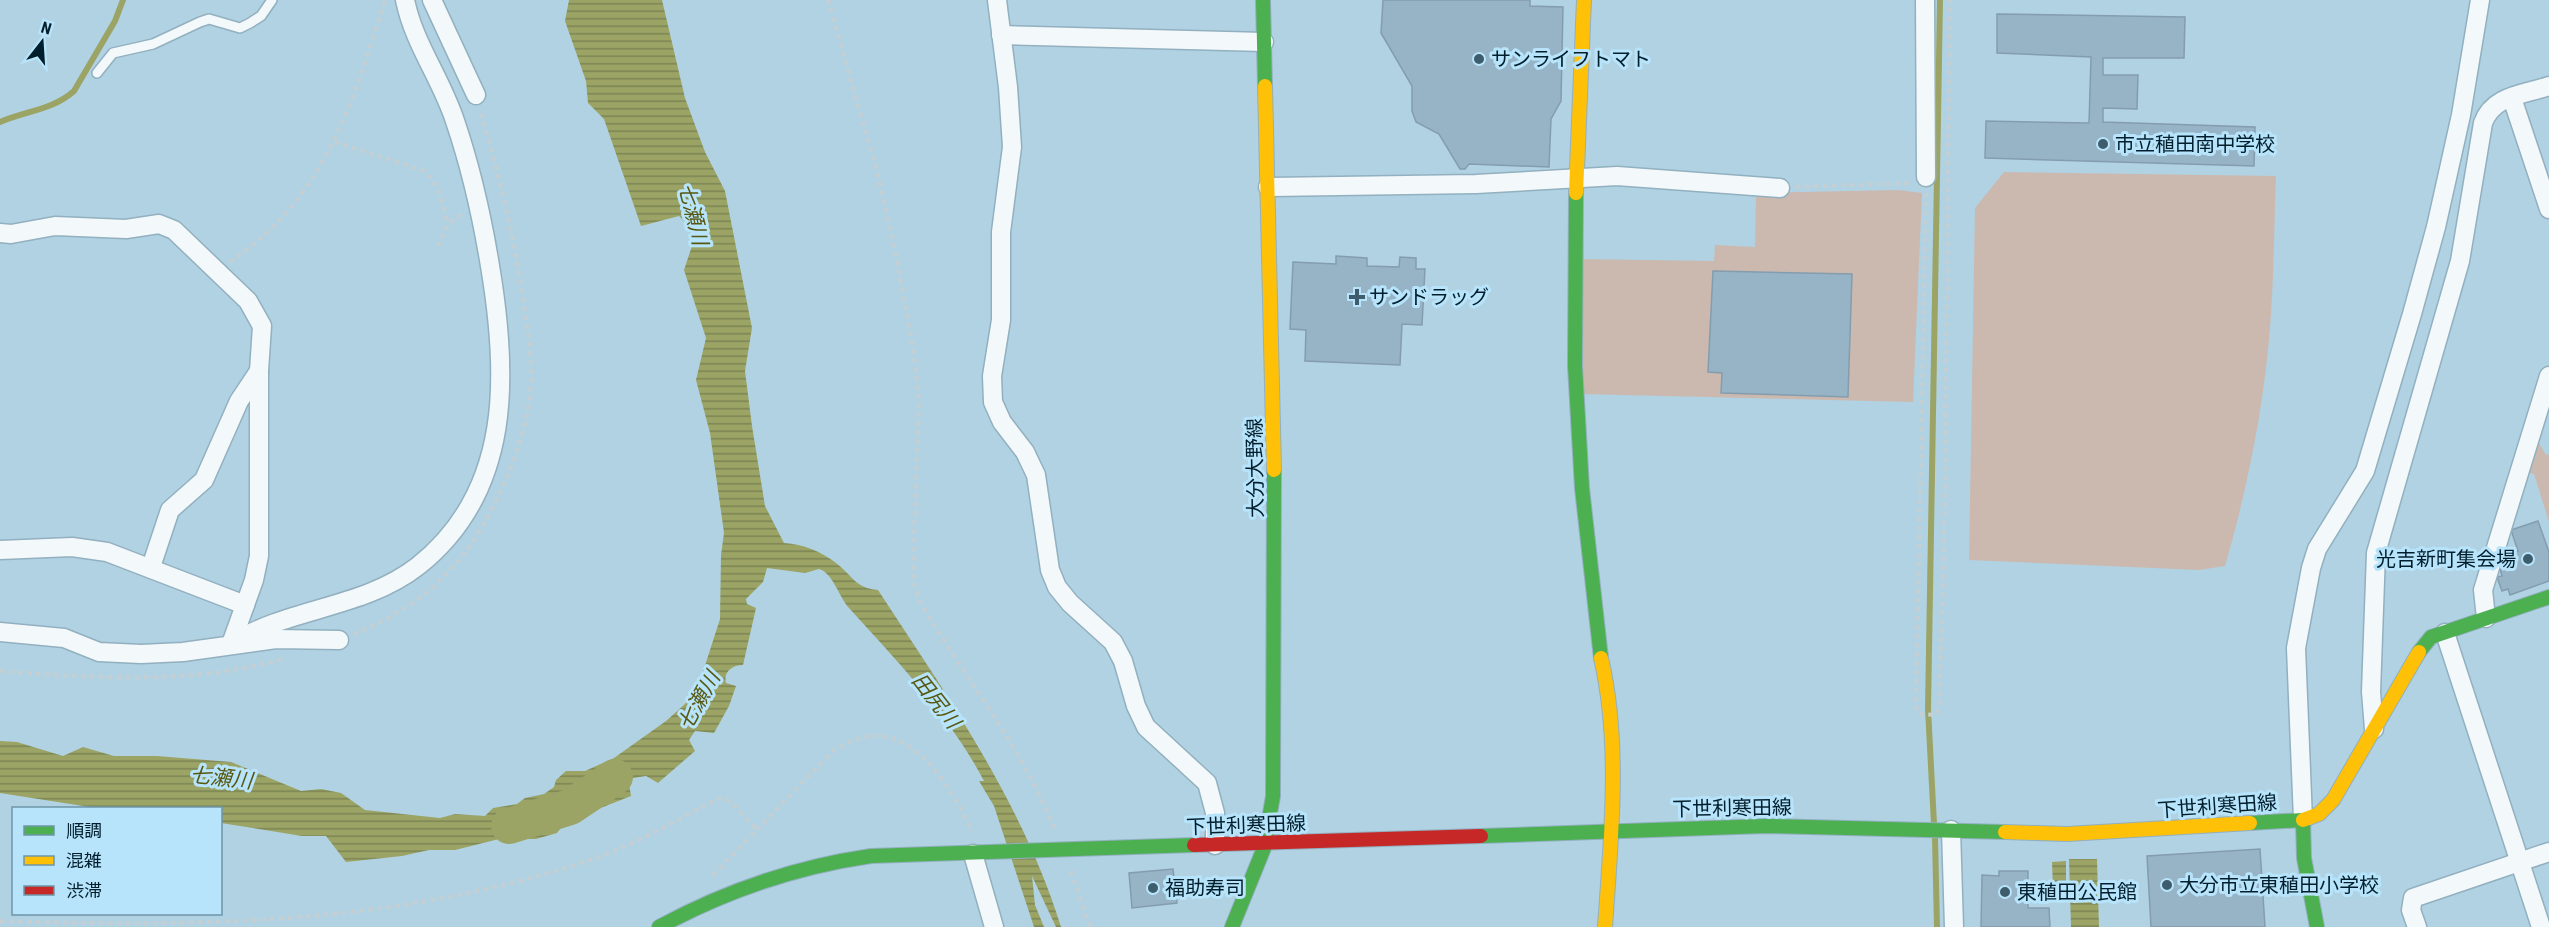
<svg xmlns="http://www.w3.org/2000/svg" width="2549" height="927" font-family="'Roboto Condensed','Noto Sans JP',sans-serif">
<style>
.green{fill:#cbb9af}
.water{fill:url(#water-rules)}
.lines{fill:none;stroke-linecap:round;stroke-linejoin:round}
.stream{stroke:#9ba465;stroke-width:6}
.river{stroke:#9ba465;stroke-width:36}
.building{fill:#97b3c6;stroke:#849dae;stroke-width:1.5}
.lane-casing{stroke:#92b0bf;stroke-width:12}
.street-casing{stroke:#92b0bf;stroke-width:21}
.fast-casing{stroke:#92b0bf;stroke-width:16}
.slow-casing{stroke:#92b0bf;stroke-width:16}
.jam-casing{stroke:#92b0bf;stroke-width:16}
.path{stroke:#c4cfd4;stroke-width:4;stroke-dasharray:4.5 4.5;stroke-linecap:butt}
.lane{stroke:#f3f8fb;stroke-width:9}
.street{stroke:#f3f8fb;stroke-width:18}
.fast{stroke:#4caf50;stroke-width:14}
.slow{stroke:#ffc107;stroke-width:14}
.jam{stroke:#c62828;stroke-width:14}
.poi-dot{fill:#3e5d6c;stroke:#b7e4fb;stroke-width:2}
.labels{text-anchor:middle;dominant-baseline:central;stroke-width:6;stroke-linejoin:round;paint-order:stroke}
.poi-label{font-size:20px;fill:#001e2c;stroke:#b7e4fb;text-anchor:start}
.street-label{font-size:20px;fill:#001e2c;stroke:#b7e4fb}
.water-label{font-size:21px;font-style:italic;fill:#585811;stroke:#b7e4fb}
</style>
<defs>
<pattern id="water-rules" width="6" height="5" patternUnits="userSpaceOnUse" patternTransform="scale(1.5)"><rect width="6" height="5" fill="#9ba465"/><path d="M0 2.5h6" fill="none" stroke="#7c8553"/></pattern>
</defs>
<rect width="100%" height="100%" fill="#b1d2e2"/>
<g class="green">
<path d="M2004,172l272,4c-2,51 -2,101 -6,152 -6,77 -23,163 -45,238l-26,4 -230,-10 6,-352z"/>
<polygon points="1898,190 1922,193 1913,402 1580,394 1580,259 1714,261 1715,245 1755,247 1756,193"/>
<polygon points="2537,440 2546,455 2549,454 2549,522 2534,474 2527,472"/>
</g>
<g class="water">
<path d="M569,0h93l23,98 20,54 20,39 27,137 -7,43 7,55 13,80 19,37c19,1 38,9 52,20 17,13 19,25 42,27 70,107 145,214 183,337h-5l-24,-51 3,29 9,22h-10l-40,-121 -15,-25h5c-34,-65 -86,-119 -135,-173 -10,-11 -16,-35 -30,-39l-14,4 -38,-5 -4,14 -17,17 1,5 9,4 -13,57c-10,0 -20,6 -17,18l10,3 -7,20 -15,27 -19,-2 -6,9 6,11 -37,32 -12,-7 -13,2 -4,5 2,13 -38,15 -20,-8h-10l-8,9 7,14 -5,7 -21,6h-37l-44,11h-26l-27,6 -56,6 -20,-26h-24l-81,-13 -1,-15h-124l-96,-15v-52l17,1 46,14 20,-9 31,9h43l74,6 70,29 20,-2 20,4 24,17 75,8 15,-4 30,2 8,-8 24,-4 8,-6 19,-4 10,-7 2,-7 10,-9h19l29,-13 52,-37 19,-17 15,-23 20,-62 1,-64 3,-22 -14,-100 -14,-53 10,-42 -22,-68 9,-27 -7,-20 -7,-7 -38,10 -37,-107 -16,-16 -2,-22 -21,-60z"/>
<polygon points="2069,859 2097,859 2099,927 2071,927"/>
<polygon points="2066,861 2066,889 2053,889 2052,862"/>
</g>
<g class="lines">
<g class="stream">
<path d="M0,122c25,-11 53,-12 74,-31l41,-70 8,-21"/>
<polyline points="1934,824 1928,709 1940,0"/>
<polyline points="1935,838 1937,927"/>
</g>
<polyline class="river" points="509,826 570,807 615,777"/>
</g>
<g class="building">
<polygon points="1383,0 1530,0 1530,6 1563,7 1561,101 1551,119 1549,167 1469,164 1465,169 1460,169 1439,134 1416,122 1412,111 1412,86 1381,33"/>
<polygon points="1997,14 2185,17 2184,58 2103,58 2103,75 2138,75 2137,109 2103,108 2103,122 2255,127 2254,166 1985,158 1986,121 2089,123 2091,57 1997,53"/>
<polygon points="1336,256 1367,258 1367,266 1399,267 1400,257 1416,258 1416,269 1425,269 1422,325 1402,324 1400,365 1305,361 1306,330 1290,329 1293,262 1336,264"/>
<polygon points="1713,271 1852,274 1848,397 1721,393 1722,373 1708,372"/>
<polygon points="2538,521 2549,552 2549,581 2510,595 2508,589 2502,591 2497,577 2502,576 2499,566 2509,563 2506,556 2518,551 2511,530"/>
<polygon points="2260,849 2265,927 2151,927 2147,856"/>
<polygon points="1173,869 1177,903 1132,908 1129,873"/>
<polygon points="1999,871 2028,871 2028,908 2049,908 2050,927 1981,927 1982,875 1999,876"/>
</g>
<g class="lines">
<defs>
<polyline id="lane" points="97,73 113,53 153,44 200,22 209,19 240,28 250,23 261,16 272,0"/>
<g id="street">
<polyline points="432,0 476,95"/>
<polyline points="997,0 1008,87 1012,147 1001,232 1001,320 992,376 993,402 1002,422 1025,452 1036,475 1050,570 1057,587 1070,603 1113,642 1123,661 1136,706 1146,727 1207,783 1215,813 1215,845"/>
<polyline points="1925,0 1926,177"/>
<polyline points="1001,35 1264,42"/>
<polyline points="2512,98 2549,209"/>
<polyline points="1268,187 1476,184 1617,176 1780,188"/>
<polyline points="0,233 11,234 55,226 126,229 159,224 174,230 248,301 262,326 259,371 259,556 254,580 231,644"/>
<polyline points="0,550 72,547 107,552 245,605"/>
<polyline points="151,567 170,510 204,480 239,401 259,371"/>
<polyline points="2486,618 2483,590 2549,376"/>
<polyline points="0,632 64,638 99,652 141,654 183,652 276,639 339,640"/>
<polyline points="2445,633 2541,927"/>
<path d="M231,644c58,-37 132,-35 187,-78 95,-75 90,-193 72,-300 -8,-49 -19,-98 -35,-145 -14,-43 -41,-77 -50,-121"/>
<path d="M2374,729l-3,-37 5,-139 84,-292 23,-138c10,-28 40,-28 66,-37"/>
<polyline points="2303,820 2296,648 2311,568 2317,549 2365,471 2412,314 2436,227 2461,115 2480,0"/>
<polyline points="1951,830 1954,927"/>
<polyline points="973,854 994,927"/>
<polyline points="2417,927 2411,910 2413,898 2549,852"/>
</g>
<g id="fast">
<polyline points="1263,0 1265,86"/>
<polyline points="1576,193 1575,366 1582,488 1601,658"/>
<polyline points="2419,652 2431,637 2549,597"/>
<polyline points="2250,823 2303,820 2304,858 2317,927"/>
<polyline points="1481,836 1766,826 2005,832"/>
<path d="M659,927c68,-37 136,-60 212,-71l323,-11"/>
<polyline points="1232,927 1264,848 1273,796 1274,470"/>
</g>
<g id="slow">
<polyline points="1265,86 1274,470"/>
<polyline points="1576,193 1584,0"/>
<path d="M1601,658c20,86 10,181 4,269"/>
<polyline points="2303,820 2319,814 2333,800 2419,652"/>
<polyline points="2005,832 2067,834 2250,823"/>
</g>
<polyline id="jam" points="1194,845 1481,836"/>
</defs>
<use href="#lane" class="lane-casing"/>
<use href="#street" class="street-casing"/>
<use href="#fast" class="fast-casing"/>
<use href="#slow" class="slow-casing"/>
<use href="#jam" class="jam-casing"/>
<g class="path">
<path d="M828,0l49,171 17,73 20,109 5,49 -6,160 1,21 6,19c44,75 102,145 134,226"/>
<path d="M335,142l87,28c18,12 20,34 26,54"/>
<polyline points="1796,187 1911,183"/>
<polyline points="1926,193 1916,707 1919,714 1935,715 1939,708 1944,558 1950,0"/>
<polyline points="438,246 448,224 463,213"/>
<path d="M230,262c95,-64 123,-159 155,-262"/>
<path d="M354,634c78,-33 116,-74 150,-150 14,-33 25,-65 27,-101 1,-26 -3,-51 -7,-77 -9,-67 -25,-131 -44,-195"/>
<path d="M0,671c95,7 190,14 282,-12"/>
<polyline points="1071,871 1090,927"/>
<path d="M713,875l118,-122c69,-51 114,23 141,78"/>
<path d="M0,921c204,6 397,4 593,-62 44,-15 85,-40 127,-61l11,4 26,28"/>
</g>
<use href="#lane" class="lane"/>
<use href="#street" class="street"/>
<use href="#fast" class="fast"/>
<use href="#slow" class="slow"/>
<use href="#jam" class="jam"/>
</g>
<g class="poi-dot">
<circle cx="1479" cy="59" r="6"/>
<circle cx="2103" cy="144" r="6"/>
<path d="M1354 288h6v6h6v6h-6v6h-6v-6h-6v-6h6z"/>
<circle cx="2528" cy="559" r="6"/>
<circle cx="2167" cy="885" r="6"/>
<circle cx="1153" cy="888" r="6"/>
<circle cx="2005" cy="892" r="6"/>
</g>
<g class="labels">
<g class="poi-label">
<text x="1491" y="59">サンライフトマト</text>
<text x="2115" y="144">市立稙田南中学校</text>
<text x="1369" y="297">サンドラッグ</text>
<text x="2516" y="559" text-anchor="end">光吉新町集会場</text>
<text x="2179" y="885">大分市立東稙田小学校</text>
<text x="1165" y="888">福助寿司</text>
<text x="2017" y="892">東稙田公民館</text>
</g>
<g class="street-label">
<text transform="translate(1255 468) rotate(-91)">大分大野線</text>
<text transform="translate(2217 806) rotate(-4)">下世利寒田線</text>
<text transform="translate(1732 808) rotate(-1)">下世利寒田線</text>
<text transform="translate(1246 825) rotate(-2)">下世利寒田線</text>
</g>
<g class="water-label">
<text transform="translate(693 214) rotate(76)">七瀬川</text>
<text transform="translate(699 701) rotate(-61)">七瀬川</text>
<text transform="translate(936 701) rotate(52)">田尻川</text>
<text transform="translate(221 778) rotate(6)">七瀬川</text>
</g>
</g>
<rect x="12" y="807" width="210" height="108" fill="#b7e4fb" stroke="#6e95a8" stroke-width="1.5"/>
<rect x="24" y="826" width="30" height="9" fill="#4caf50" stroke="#6e95a8" stroke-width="1.5"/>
<text x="66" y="837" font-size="18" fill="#001e2c">順調</text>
<rect x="24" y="856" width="30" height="9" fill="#ffc107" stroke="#6e95a8" stroke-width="1.5"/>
<text x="66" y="867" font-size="18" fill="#001e2c">混雑</text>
<rect x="24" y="886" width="30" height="9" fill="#c62828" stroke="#6e95a8" stroke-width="1.5"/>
<text x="66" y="897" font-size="18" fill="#001e2c">渋滞</text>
<g transform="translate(42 42) rotate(17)" stroke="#b7e4fb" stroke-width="4.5" paint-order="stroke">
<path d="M0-4.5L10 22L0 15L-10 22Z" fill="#001e2c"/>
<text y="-9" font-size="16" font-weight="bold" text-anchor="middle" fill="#001e2c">N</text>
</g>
</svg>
